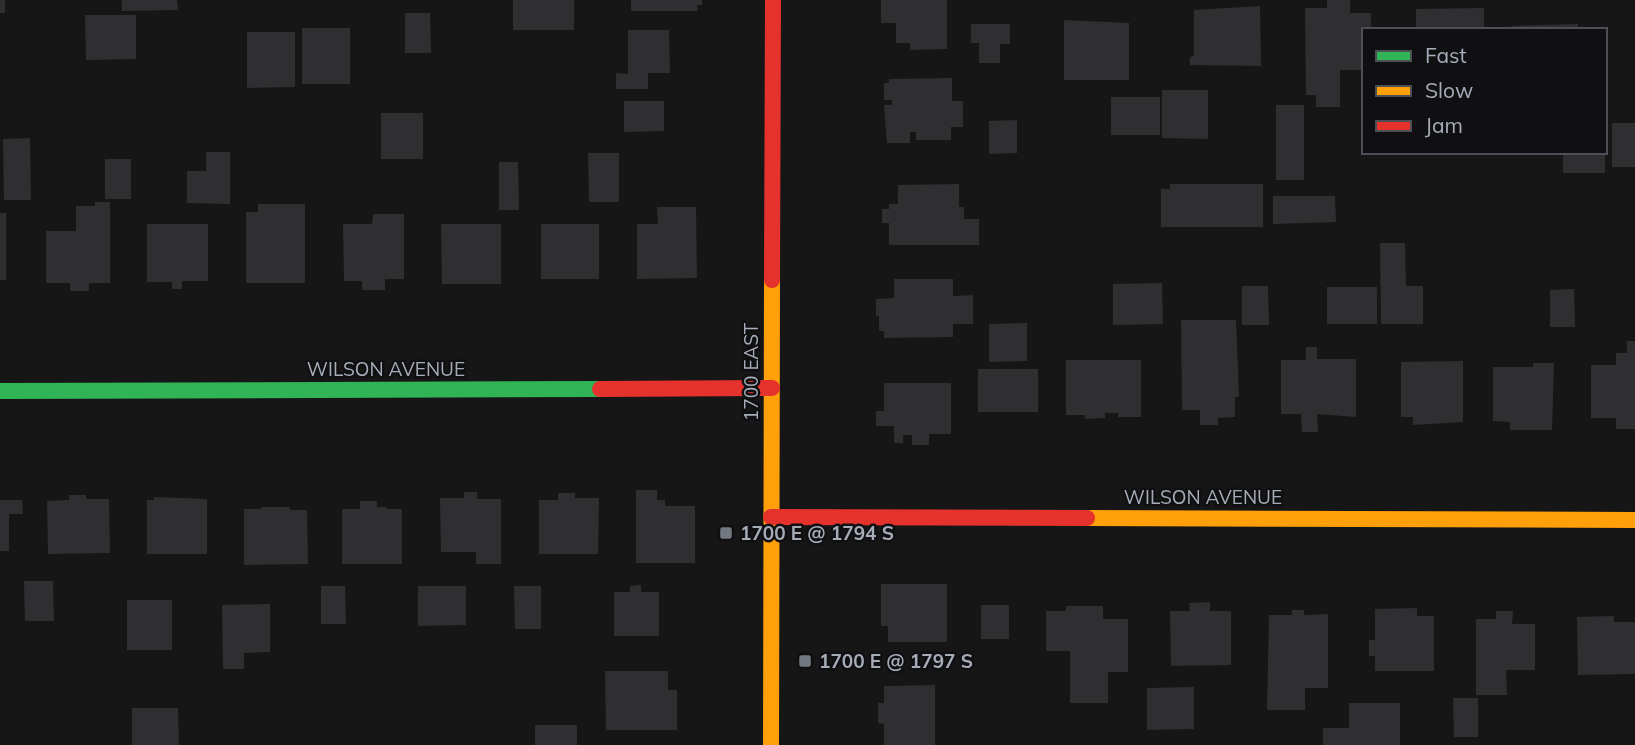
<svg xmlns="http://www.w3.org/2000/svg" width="1635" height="745" font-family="Mulish,sans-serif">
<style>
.building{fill:#2f2f31}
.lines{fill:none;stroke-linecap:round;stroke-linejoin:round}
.fast{stroke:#30b455;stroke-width:16}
.slow{stroke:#ff9f0a;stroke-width:16}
.jam{stroke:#e5322d;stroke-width:16}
.poi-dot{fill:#747880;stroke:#101013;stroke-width:2.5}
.labels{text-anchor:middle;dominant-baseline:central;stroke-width:5;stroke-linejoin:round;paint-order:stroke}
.street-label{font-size:19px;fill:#a6adb8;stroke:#101013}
.poi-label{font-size:19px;font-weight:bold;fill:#a6adb8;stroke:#101013;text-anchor:start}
</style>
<rect width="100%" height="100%" fill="#161617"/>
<g class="building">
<rect x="0" y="0" width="5" height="13"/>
<polygon points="122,0 177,0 178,10 122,11"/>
<rect x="513" y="0" width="61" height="30"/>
<polygon points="631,0 702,0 702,5 697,5 698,11 631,11"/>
<polygon points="881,0 947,0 947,49 910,50 910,43 896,43 896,23 881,23"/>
<polygon points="1327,0 1350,0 1350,13 1371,13 1371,30 1364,30 1364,70 1340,70 1340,107 1316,107 1316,95 1306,95 1305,8 1327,8"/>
<polygon points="1260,6 1261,66 1190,65 1190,57 1194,56 1194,10"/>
<polygon points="1484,8 1484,30 1416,30 1416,9"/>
<polygon points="405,13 430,13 431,53 405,53"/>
<polygon points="85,15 136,15 136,59 86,60"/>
<polygon points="1064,20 1129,23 1129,80 1064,80"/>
<polygon points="971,24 1010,24 1010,44 1000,44 1000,63 979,63 979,43 971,43"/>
<polygon points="1578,24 1578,30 1511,30 1511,26"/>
<rect x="302" y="28" width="48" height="56"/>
<polygon points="628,30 669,30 670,73 648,73 648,89 616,89 616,73 628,74"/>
<polygon points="247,32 295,32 295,87 247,88"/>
<polygon points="952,78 952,101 963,101 963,127 951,127 951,140 916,140 916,132 910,132 910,143 887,143 884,105 892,105 892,100 884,100 884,83 889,83 889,79"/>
<polygon points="1162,90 1208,90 1208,139 1162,138"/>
<rect x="1111" y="97" width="49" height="38"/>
<polygon points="624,101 664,101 664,131 624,132"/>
<rect x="1276" y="105" width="28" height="75"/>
<rect x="381" y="113" width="42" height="46"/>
<polygon points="1017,120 1017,153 989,154 989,121"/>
<rect x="1612" y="123" width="23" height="44"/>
<polygon points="30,138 31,200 4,200 3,139"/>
<polygon points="206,152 230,152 230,204 187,203 187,171 206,171"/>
<rect x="1563" y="152" width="42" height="21"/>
<polygon points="588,153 619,153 619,202 589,202"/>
<rect x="105" y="159" width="26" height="40"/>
<polygon points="499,162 518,162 519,210 499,210"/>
<polygon points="959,184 959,207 964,207 964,219 979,219 979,245 889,245 889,223 882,223 882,209 889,209 889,204 898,204 898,185"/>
<polygon points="1170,184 1263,184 1263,227 1161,227 1161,189 1170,189"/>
<polygon points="1273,196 1335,196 1336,222 1273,224"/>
<polygon points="95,202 110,202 110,283 89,283 89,291 70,291 70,283 46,283 46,231 76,231 76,206 95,206"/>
<polygon points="258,204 305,204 305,283 246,283 246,212 258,212"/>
<polygon points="657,207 696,207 697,278 637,279 637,224 658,224"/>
<rect x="0" y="213" width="6" height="67"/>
<polygon points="373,214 404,214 404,279 385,279 385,290 362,290 362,281 344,281 343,224 372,224"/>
<polygon points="147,224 208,224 208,281 182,281 182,289 172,289 172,282 147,282"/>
<polygon points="441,224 501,224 501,284 442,284"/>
<rect x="541" y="224" width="58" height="55"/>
<polygon points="1380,243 1405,243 1406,286 1423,286 1423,324 1381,324"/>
<polygon points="894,279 953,279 953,296 973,295 973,324 953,324 953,337 884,338 884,331 879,331 879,316 876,316 876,299 894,298"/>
<polygon points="1162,283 1163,324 1113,325 1113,284"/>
<polygon points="1242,286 1268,286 1269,325 1242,325"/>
<rect x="1327" y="287" width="50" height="37"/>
<polygon points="1574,289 1575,327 1550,327 1550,290"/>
<polygon points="1181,320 1236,320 1239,397 1235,397 1235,417 1218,418 1218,425 1200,425 1200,410 1182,410"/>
<polygon points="1027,323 1027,361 989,362 989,324"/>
<polygon points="1627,341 1635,341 1635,429 1616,429 1616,418 1591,418 1591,365 1616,365 1616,353 1627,353"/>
<polygon points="1306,347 1317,347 1317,359 1356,359 1356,417 1317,414 1318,432 1302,432 1301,414 1281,414 1281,360 1306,360"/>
<polygon points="1066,360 1141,360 1141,417 1118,417 1118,413 1105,413 1105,418 1085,419 1085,415 1066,415"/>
<polygon points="1463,361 1463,422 1413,425 1413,417 1401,417 1401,362"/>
<polygon points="1533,363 1554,363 1552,430 1510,430 1510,422 1493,421 1493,367 1533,367"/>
<rect x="978" y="369" width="60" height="43"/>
<polygon points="884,383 951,383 951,434 929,434 929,445 912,445 912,435 903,435 903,443 894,443 894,426 876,426 876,411 884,411"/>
<polygon points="636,490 657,490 657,500 665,500 665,506 695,506 695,563 636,563"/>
<polygon points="464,492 477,492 477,499 501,499 501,564 476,564 476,552 441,552 440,498 464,498"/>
<polygon points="558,493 575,493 575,498 599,498 598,554 539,554 539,500 558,500"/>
<polygon points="69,495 86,495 86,499 109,499 110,553 48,554 47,501 69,500"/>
<polygon points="154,497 207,499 207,554 147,554 147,500 154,500"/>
<polygon points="0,500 22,500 23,514 9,514 9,551 0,551"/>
<polygon points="360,501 377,501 377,507 386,507 386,509 402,509 402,564 342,564 342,509 360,509"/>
<polygon points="261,507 290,507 290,510 307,510 308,564 244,565 244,509 261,509"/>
<polygon points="24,581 53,581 54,621 25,621"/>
<polygon points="881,584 947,584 947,642 888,642 888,626 881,626"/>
<polygon points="641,585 641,592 659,592 659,636 614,636 614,592 630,592 630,586"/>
<polygon points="321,586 345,586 346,624 321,624"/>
<polygon points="418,586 466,586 466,625 418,626"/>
<polygon points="514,586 541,586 541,629 515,629"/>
<rect x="127" y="600" width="45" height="50"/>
<polygon points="1210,602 1210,611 1231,611 1231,665 1171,666 1170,611 1190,611 1189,603"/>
<polygon points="270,604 270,652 244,653 244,669 223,669 222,605"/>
<rect x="981" y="605" width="28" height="34"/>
<polygon points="1066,606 1103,606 1103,619 1128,619 1128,672 1108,672 1108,703 1070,703 1070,651 1046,651 1046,611 1066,611"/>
<polygon points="1417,608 1417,616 1434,616 1434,671 1375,671 1375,656 1369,656 1369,640 1375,640 1375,609"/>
<polygon points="1292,610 1304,610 1304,615 1328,614 1328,688 1305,688 1305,710 1267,710 1269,615 1292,615"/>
<polygon points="1496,611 1513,611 1512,624 1535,624 1535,670 1506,670 1507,695 1476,695 1476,619 1496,619"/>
<polygon points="1614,616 1614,622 1635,622 1635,674 1578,675 1577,617"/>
<polygon points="605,671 668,671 668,690 677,690 677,730 606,730"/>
<polygon points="935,685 935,745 884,745 884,724 878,723 878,703 884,703 884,686"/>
<polygon points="1194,687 1194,729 1147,730 1147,688"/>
<polygon points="1453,698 1478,698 1478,737 1454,737"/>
<polygon points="1349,703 1400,703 1400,745 1323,745 1323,728 1349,728"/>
<polygon points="132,708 178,708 179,745 132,745"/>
<rect x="535" y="725" width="42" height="20"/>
</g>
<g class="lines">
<polyline class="fast" points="0,391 600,389"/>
<g class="slow">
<polyline points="1087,518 1635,520"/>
<polyline points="771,745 772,280"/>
</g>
<g class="jam">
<polyline points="772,280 773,0"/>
<polyline points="600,389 772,388"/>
<polyline points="771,517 1087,518"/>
</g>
</g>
<g class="poi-dot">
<rect x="719" y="526" width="14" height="14" rx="3.5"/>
<rect x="798" y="654" width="14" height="14" rx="3.5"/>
</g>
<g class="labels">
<g class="street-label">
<text x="386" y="369">WILSON AVENUE</text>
<text transform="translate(751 372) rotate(-90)">1700 EAST</text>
<text x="1203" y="497">WILSON AVENUE</text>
</g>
<g class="poi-label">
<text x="740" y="533">1700 E @ 1794 S</text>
<text x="819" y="661">1700 E @ 1797 S</text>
</g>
</g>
<rect x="1362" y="28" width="245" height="126" fill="#101013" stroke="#4c4f55" stroke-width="2"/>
<rect x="1376" y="51" width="35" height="10" fill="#30b455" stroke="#4c4f55" stroke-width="2"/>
<text x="1425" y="63" font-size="21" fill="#a6adb8">Fast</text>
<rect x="1376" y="86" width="35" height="10" fill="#ff9f0a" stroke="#4c4f55" stroke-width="2"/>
<text x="1425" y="98" font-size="21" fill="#a6adb8">Slow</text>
<rect x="1376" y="121" width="35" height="10" fill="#e5322d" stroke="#4c4f55" stroke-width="2"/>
<text x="1425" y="133" font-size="21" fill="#a6adb8">Jam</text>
</svg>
